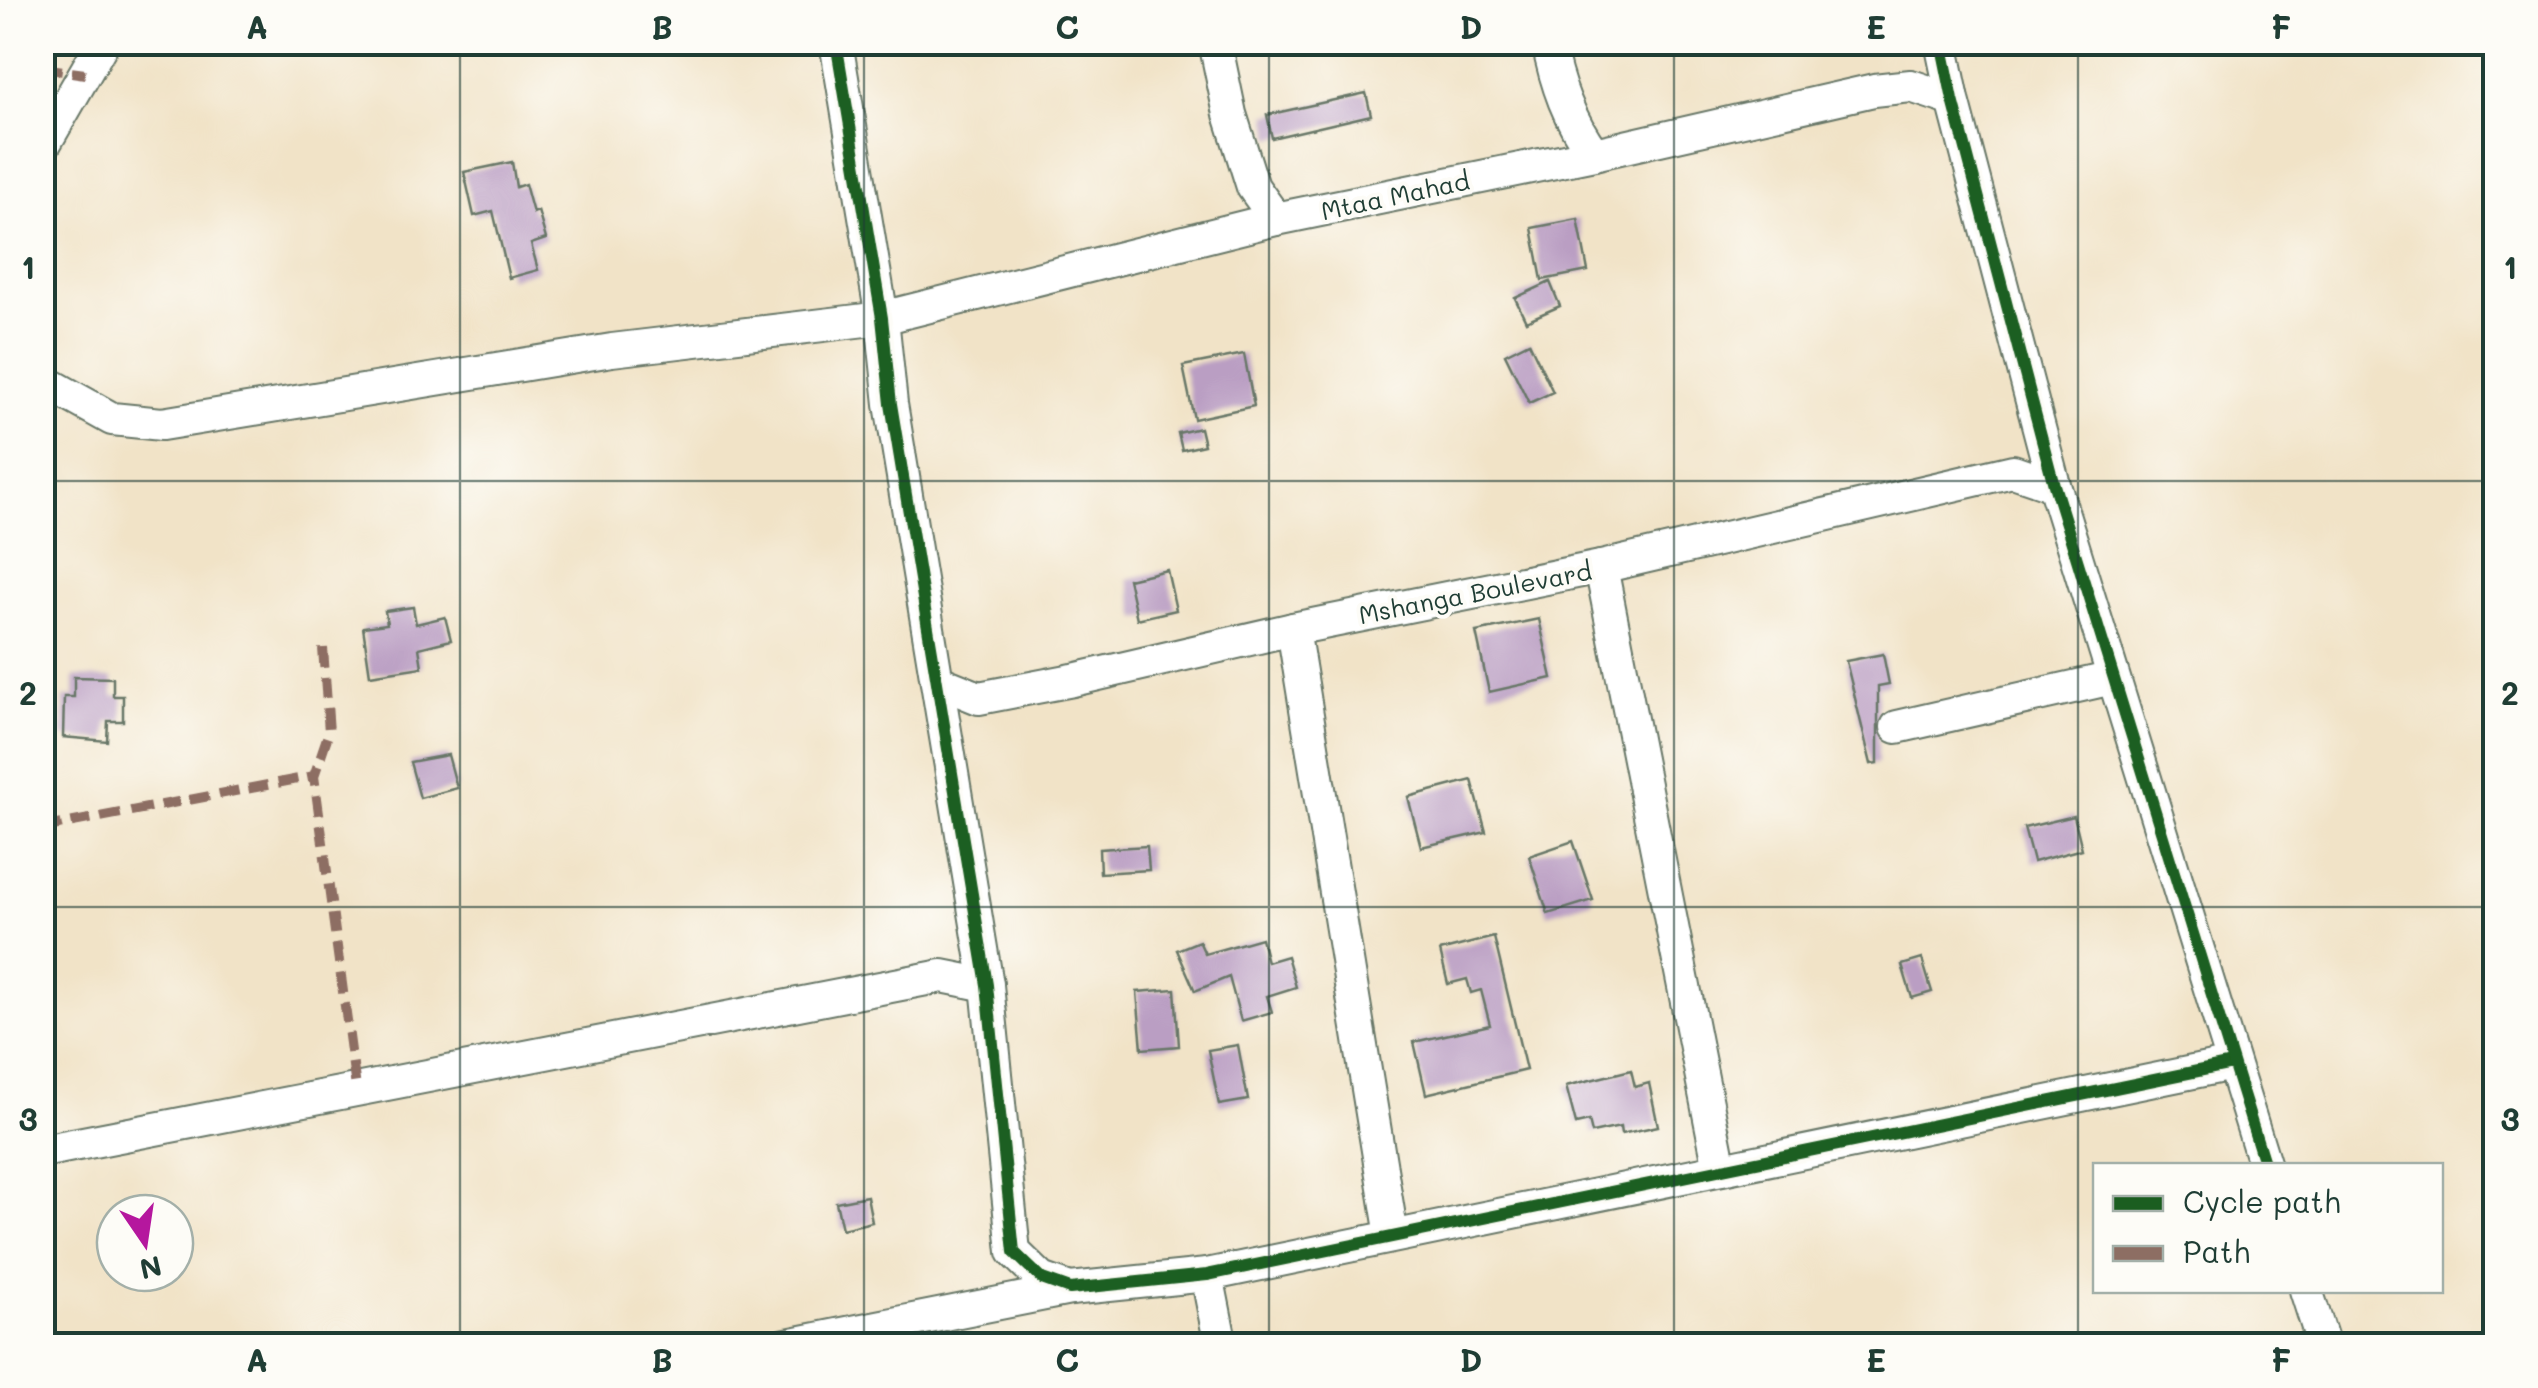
<svg xmlns="http://www.w3.org/2000/svg" width="2538" height="1388" font-family="Mali,sans-serif">
<style>
.building{fill:#ba9ec3}
.lines{fill:none;stroke-linecap:round;stroke-linejoin:round}
.minor-casing{stroke:#687767;stroke-width:36}
.minor{stroke:#fff;stroke-width:32}
.quiet{stroke:#8d6e63;stroke-width:10;stroke-dasharray:20 10;stroke-linecap:butt}
.cycleway-casing{stroke:#fdfcf7;stroke-width:19}
.cycleway{stroke:#1b5e20;stroke-width:12}
.grid{fill:none;stroke:#1f3d34;stroke-width:2.5;stroke-opacity:0.55}
.labels{text-anchor:middle;dominant-baseline:central;stroke-width:8;stroke-linejoin:round;paint-order:stroke}
.street-label{font-size:25px;fill:#1f3d34;stroke:#fdfcf7}
.neatline{fill:none;stroke:#1f3d34;stroke-width:4}
.grid-label{font-size:32px;text-anchor:middle;font-weight:bold;fill:#1f3d34}
</style>
<rect width="100%" height="100%" fill="#fdfcf7"/>
<filter id="ink" filterUnits="userSpaceOnUse"><feTurbulence type="fractalNoise" baseFrequency=".01" numOctaves="2"/><feDisplacementMap in="SourceGraphic" scale="20" xChannelSelector="R" yChannelSelector="G"/><feConvolveMatrix kernelMatrix="1 2 1 2 8 2 1 2 1" color-interpolation-filters="sRGB"/></filter>
<filter id="wash" filterUnits="userSpaceOnUse"><feTurbulence type="fractalNoise" baseFrequency=".0048" numOctaves="4" result="noise"/><feDisplacementMap in="SourceGraphic" scale="40" xChannelSelector="R" yChannelSelector="G"/><feGaussianBlur stdDeviation="2.25" result="paint"/><feColorMatrix in="noise" values="0 0 0 0 0 0 0 0 0 0 0 0 0 0 0 0 0 1.4 0 .05"/><feComposite in="paint" operator="in"/></filter>
<g filter="url(#wash)">
<rect width="100%" height="100%" fill="#f1e3c7"/>
<g id="blocks">
<g class="building">
<polygon points="1366,93 1371,115 1272,138 1267,115"/>
<polygon points="512,162 516,187 525,184 533,213 538,211 546,239 531,244 538,270 509,278 493,211 474,216 464,172"/>
<polygon points="1578,219 1588,271 1542,280 1532,228"/>
<polygon points="1550,282 1560,306 1526,321 1515,298"/>
<polygon points="1529,342 1553,392 1529,403 1505,354"/>
<polygon points="1244,354 1254,406 1194,419 1183,366"/>
<polygon points="1200,428 1204,445 1182,450 1178,433"/>
<polygon points="1167,570 1176,610 1137,619 1128,579"/>
<polygon points="413,607 416,624 445,617 451,640 419,648 422,667 370,675 363,627 387,624 385,611"/>
<polygon points="1539,619 1552,678 1489,692 1476,632"/>
<polygon points="1883,654 1889,684 1878,686 1878,763 1871,764 1846,661"/>
<polygon points="74,677 113,678 113,696 123,696 123,721 108,721 107,741 63,737 64,697 74,697"/>
<polygon points="448,755 457,788 420,798 410,762"/>
<polygon points="1472,780 1486,832 1421,847 1408,797"/>
<polygon points="2074,816 2082,849 2033,862 2024,828"/>
<polygon points="1573,841 1593,900 1548,914 1529,856"/>
<polygon points="1147,846 1149,870 1100,873 1099,849"/>
<polygon points="1494,937 1526,1070 1426,1094 1414,1042 1490,1025 1481,990 1471,993 1467,979 1448,984 1440,951"/>
<polygon points="1261,938 1267,962 1287,956 1296,987 1267,996 1272,1012 1241,1021 1229,977 1195,991 1177,950 1199,941 1205,954"/>
<polygon points="1922,959 1932,992 1912,998 1902,965"/>
<polygon points="1175,989 1179,1046 1142,1049 1137,992"/>
<polygon points="1238,1045 1248,1100 1219,1105 1208,1050"/>
<polygon points="1631,1070 1635,1087 1649,1083 1658,1126 1621,1134 1620,1127 1592,1133 1589,1121 1576,1124 1566,1086"/>
<polygon points="867,1196 872,1222 842,1229 836,1202"/>
</g>
</g>
</g>
<g filter="url(#ink)">
<use href="#blocks" fill-opacity="0" stroke="#687767" stroke-width="2.5"/>
<g class="lines">
<defs>
<g id="minor">
<polyline points="836,42 882,318 891,404 987,985 1014,1252 1042,1279 1070,1289 1207,1275 2232,1064"/>
<polyline points="1215,42 1230,114 1253,187 1276,219"/>
<path d="M1548,42c8,42 21,78 46,112"/>
<polyline points="1941,42 1953,100 2054,485 2265,1166"/>
<polyline points="42,148 103,42"/>
<polyline points="42,380 112,419 162,424 612,350 882,318 1276,219 1594,154 1874,90 1911,86 1953,100"/>
<polyline points="1601,567 1720,1169"/>
<polyline points="1293,629 1392,1236"/>
<polyline points="937,681 979,698 1073,680 1293,629 1601,567 2013,471 2054,485"/>
<polyline points="1897,727 2113,678"/>
<polyline points="42,1151 942,976 987,985"/>
<polyline points="1207,1275 1221,1346"/>
<polyline points="2306,1290 2324,1346"/>
<polyline points="782,1346 1070,1289"/>
</g>
</defs>
<use href="#minor" class="minor-casing"/>
<use href="#minor" class="minor"/>
<g class="quiet">
<polyline points="42,68 85,74"/>
<polyline points="323,648 329,732 314,776 356,1088"/>
<polyline points="42,828 314,776"/>
</g>
<defs>
<g id="cycleway">
<polyline points="836,42 882,318 891,404 987,985 1014,1252 1042,1279 1070,1289 1207,1275 2232,1064"/>
<polyline points="1941,42 1953,100 2054,485 2265,1166"/>
</g>
</defs>
<use href="#cycleway" class="cycleway-casing"/>
<use href="#cycleway" class="cycleway"/>
</g>
</g>
<path class="grid" d="M460,42v1304M864,42v1304M1269,42v1304M1674,42v1304M2078,42v1304M42,481h2454M42,907h2454"/>
<g class="labels">
<g class="street-label">
<text transform="translate(1395 195) rotate(-12)">Mtaa Mahad</text>
<text transform="translate(1475 592) rotate(-11)">Mshanga Boulevard</text>
</g>
</g>
<rect width="2538" height="1388" fill="none" stroke="#fdfcf7" stroke-width="110"/>
<rect x="2093" y="1163" width="350" height="130" fill="#fdfcf7" stroke="#a4b0a9" stroke-width="2.5"/>
<rect x="2113" y="1196" width="50" height="15" fill="#1b5e20" stroke="#a4b0a9" stroke-width="2.5"/>
<text x="2183" y="1213" font-size="30" fill="#1f3d34">Cycle path</text>
<rect x="2113" y="1246" width="50" height="15" fill="#8d6e63" stroke="#a4b0a9" stroke-width="2.5"/>
<text x="2183" y="1263" font-size="30" fill="#1f3d34">Path</text>
<g transform="translate(145 1243) rotate(167)"><circle r="48" fill="#fdfcf7" stroke="#a4b0a9" stroke-width="2.5"/>
<path d="M0-8L18 38L0 25L-18 38Z" fill="#b5179e"/>
<text y="-15" font-size="28" font-weight="bold" text-anchor="middle" fill="#1f3d34">N</text>
</g>
<rect x="55" y="55" width="2428" height="1278" class="neatline"/>
<g class="grid-label">
<text x="257" y="39">A</text>
<text x="662" y="39">B</text>
<text x="1067" y="39">C</text>
<text x="1471" y="39">D</text>
<text x="1876" y="39">E</text>
<text x="2281" y="39">F</text>
<text x="28" y="279">1</text>
<text x="2510" y="279">1</text>
<text x="28" y="705">2</text>
<text x="2510" y="705">2</text>
<text x="28" y="1131">3</text>
<text x="2510" y="1131">3</text>
<text x="257" y="1372">A</text>
<text x="662" y="1372">B</text>
<text x="1067" y="1372">C</text>
<text x="1471" y="1372">D</text>
<text x="1876" y="1372">E</text>
<text x="2281" y="1372">F</text>
</g>
</svg>
